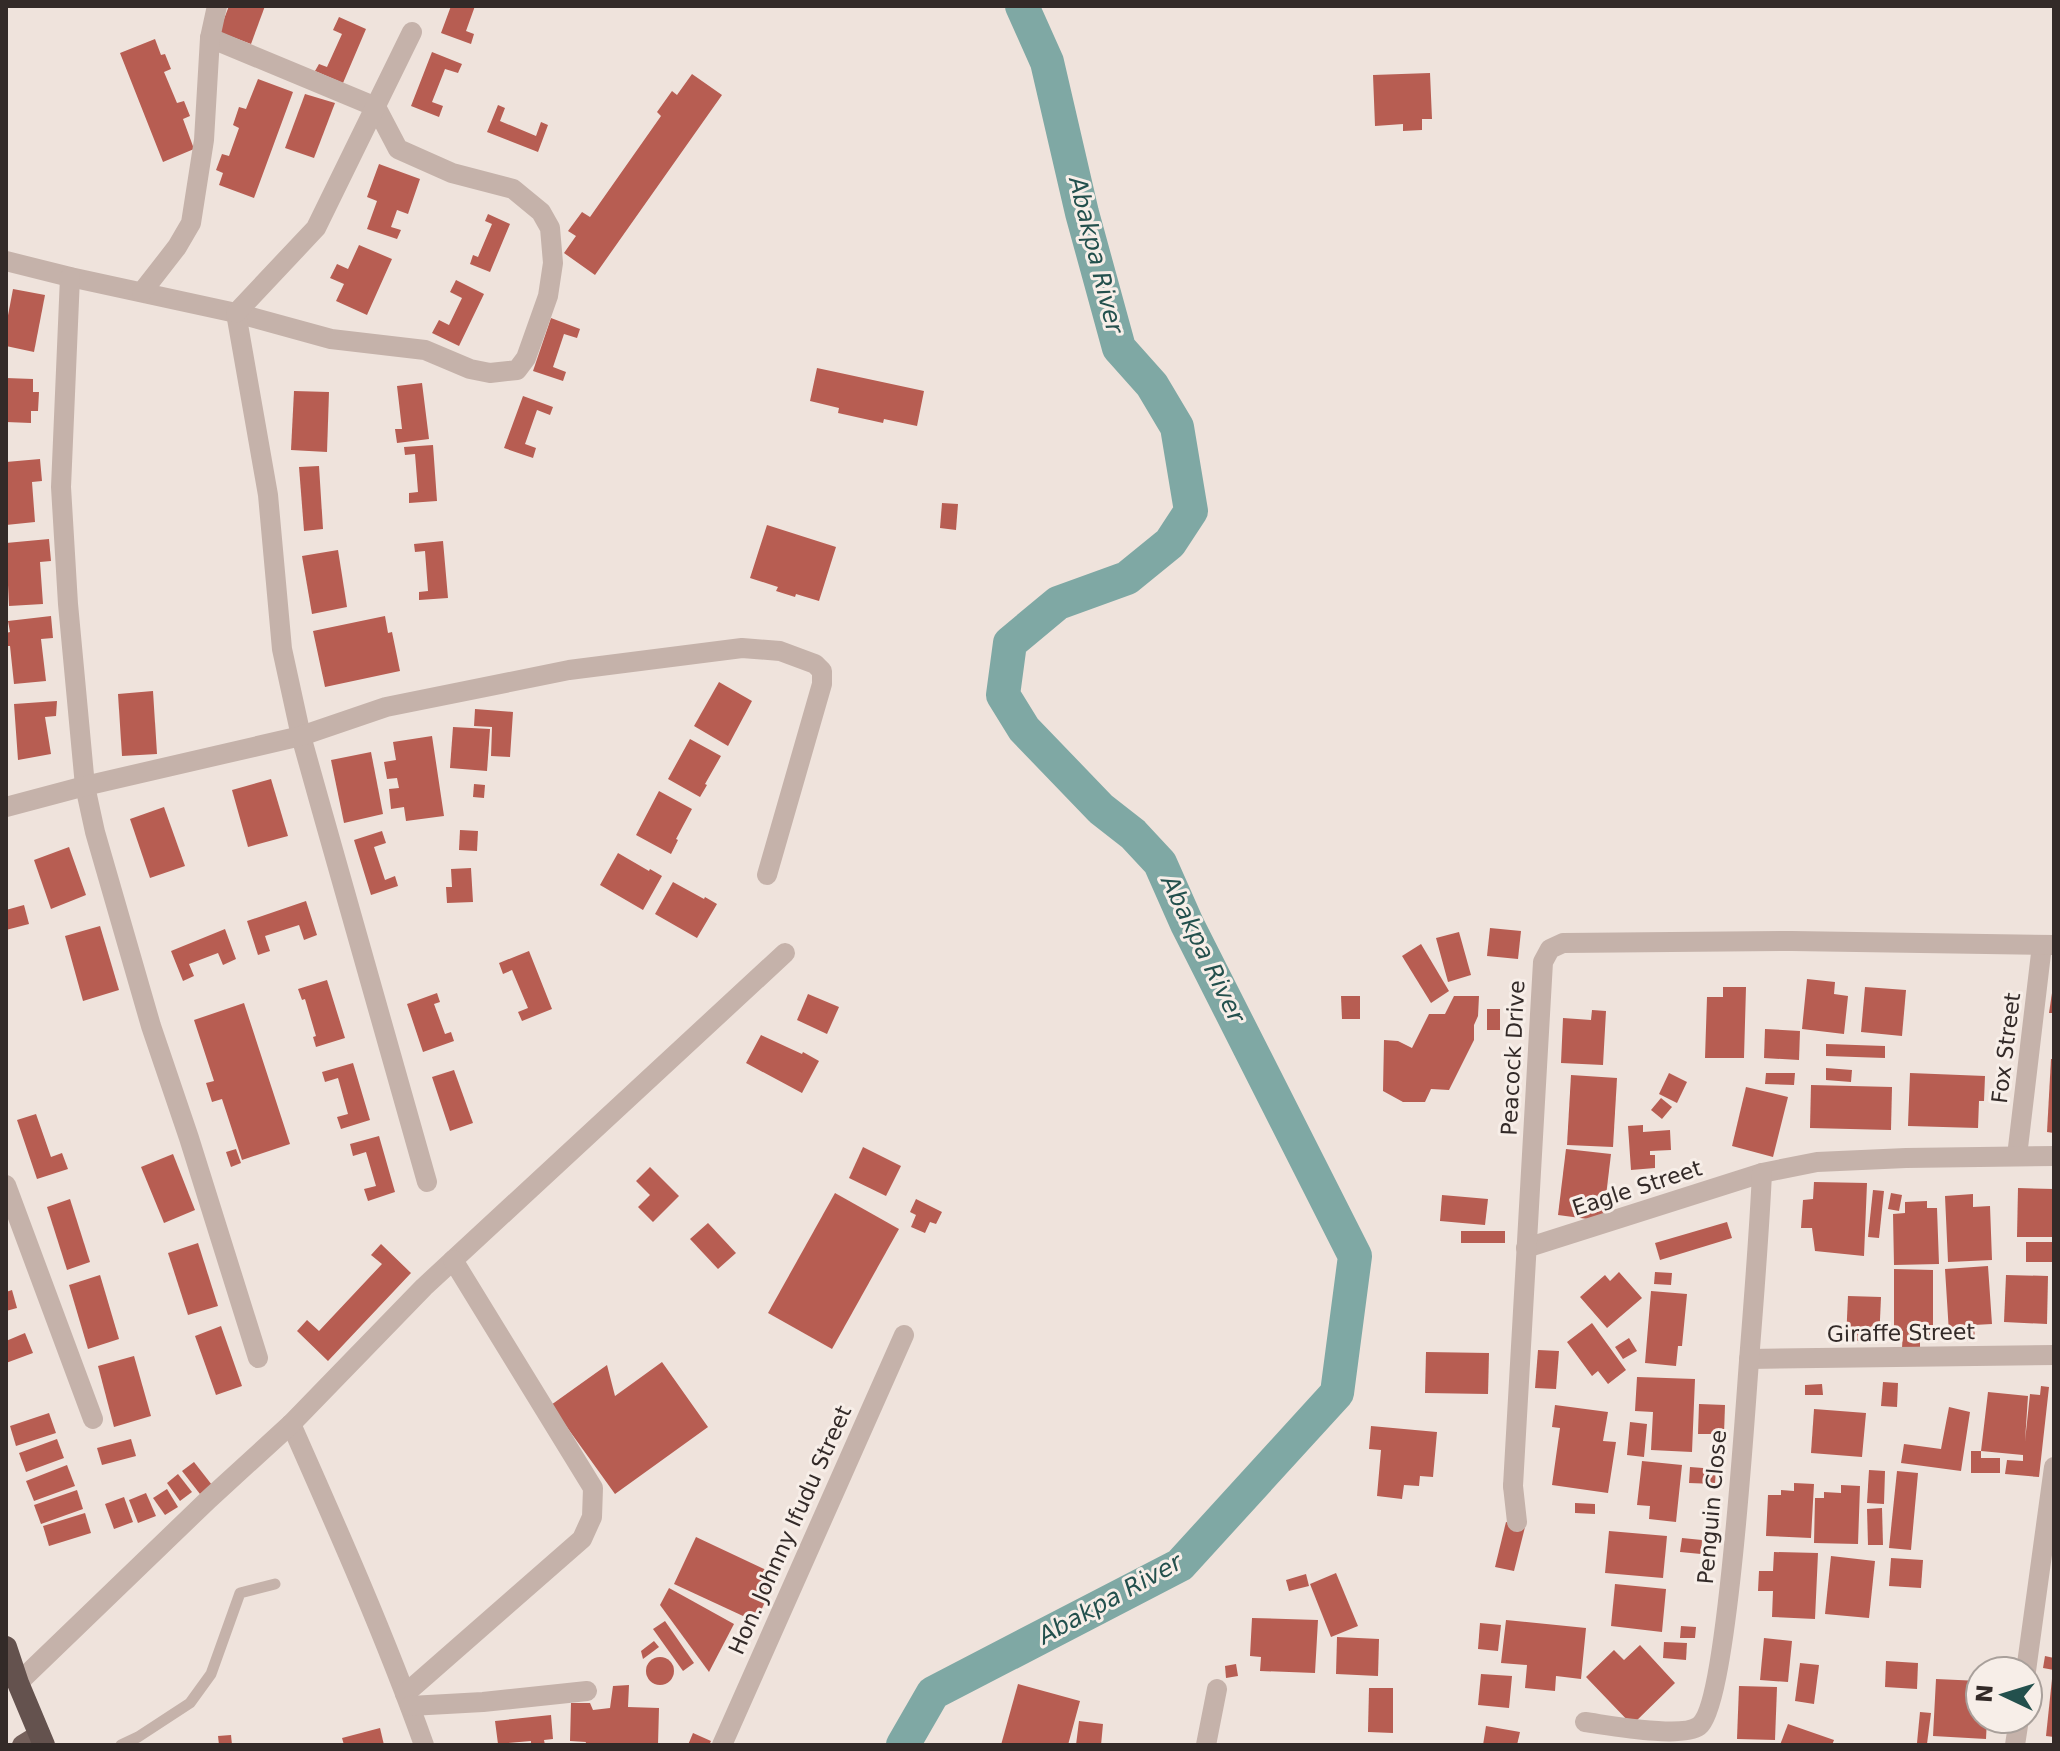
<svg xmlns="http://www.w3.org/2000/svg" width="2060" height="1751" font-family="'DejaVu Sans',sans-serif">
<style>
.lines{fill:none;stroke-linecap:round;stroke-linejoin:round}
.river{stroke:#7fa8a4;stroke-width:34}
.building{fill:#b75d52}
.service{stroke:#c5b2aa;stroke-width:11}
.minor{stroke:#c5b2aa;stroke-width:20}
.tertiary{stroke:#c5b2aa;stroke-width:20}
.primary{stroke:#74605b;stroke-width:20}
.trunk{stroke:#64524e;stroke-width:22}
.labels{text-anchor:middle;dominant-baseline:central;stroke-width:6;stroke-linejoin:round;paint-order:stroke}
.street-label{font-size:22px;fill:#332a28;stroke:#f7eee8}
.water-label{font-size:24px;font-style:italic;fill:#23504d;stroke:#f7eee8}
</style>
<rect width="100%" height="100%" fill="#efe3dc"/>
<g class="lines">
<polyline class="river" points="903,1745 933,1693 1180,1565 1337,1393 1355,1256 1187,924 1160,863 1133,834 1101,809 1024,729 1003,695 1010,643 1058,603 1127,578 1170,543 1191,511 1177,427 1152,385 1119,348 1082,213 1047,62 1022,6"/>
</g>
<g class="building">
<polygon points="229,6 265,6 251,44 219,32"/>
<polygon points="451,6 475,6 466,31 474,34 471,44 441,33"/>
<polygon points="339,17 366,29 343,83 315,71 319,64 327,67 342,34 333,30"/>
<polygon points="155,39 161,55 165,54 171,69 164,72 177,103 184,101 190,116 183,119 194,149 163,162 120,53"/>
<polygon points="432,52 462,64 458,73 445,69 432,102 443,106 439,117 411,106"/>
<polygon points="1430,73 1432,119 1422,119 1422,130 1403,131 1403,124 1375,126 1373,75"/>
<polygon points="692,74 722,95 595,275 564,253 576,236 568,231 582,212 590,217 661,116 657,112 672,91 677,95"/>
<polygon points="258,79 293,92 254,198 219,185 223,173 216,170 222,154 229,156 239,128 233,125 239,107 246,109"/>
<polygon points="305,94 335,103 314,158 285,148"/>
<polygon points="498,105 505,108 500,121 536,136 541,122 548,125 538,152 487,132"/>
<polygon points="379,164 420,179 408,214 397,210 391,227 401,230 397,239 367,229 377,201 367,197"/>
<polygon points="488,214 510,224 490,272 470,264 473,255 478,257 492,224 485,221"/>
<polygon points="359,245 392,259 367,315 336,301 344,284 330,278 337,264 348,269"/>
<polygon points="456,280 484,294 459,346 432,333 439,320 449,325 462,298 450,292"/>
<polygon points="13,289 45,295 34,352 6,346 6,326"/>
<polygon points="551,318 580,329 577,338 564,334 553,367 566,372 563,381 533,371"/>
<polygon points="817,368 924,391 917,426 884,419 883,423 838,413 839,408 810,401"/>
<polygon points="6,378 33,379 33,392 39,392 38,411 31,411 31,423 6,422"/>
<polygon points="422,383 429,439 397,443 395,429 402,429 397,386"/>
<polygon points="294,391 329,392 327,452 291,450"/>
<polygon points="523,396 553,407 550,415 537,410 525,444 536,448 533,458 504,448"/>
<polygon points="433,445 437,501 409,503 409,493 418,492 415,454 405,455 404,447"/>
<polygon points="40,459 42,481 32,482 35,522 6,525 6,462"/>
<polygon points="319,466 323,529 304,531 299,467"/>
<polygon points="942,503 958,504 956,530 940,528"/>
<polygon points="767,525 836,547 819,601 796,594 795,597 776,591 778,587 750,578"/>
<polygon points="49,539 51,561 40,562 43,604 9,606 6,543"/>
<polygon points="443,541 448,598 419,600 419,592 428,591 425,551 415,552 414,544"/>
<polygon points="338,550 347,607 312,614 302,556"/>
<polygon points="51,616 53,638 41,639 46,681 14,684 10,646 6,646 6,633 10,632 8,621"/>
<polygon points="385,616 388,633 392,632 400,671 325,687 313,631"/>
<polygon points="719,682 752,701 728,746 694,726"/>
<polygon points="153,691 157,754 122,756 118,694"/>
<polygon points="57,701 56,716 45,717 51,754 18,760 14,704"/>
<polygon points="475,709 513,712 510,757 491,756 492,727 474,726"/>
<polygon points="453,727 490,729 487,771 450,768"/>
<polygon points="432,736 444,816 406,821 404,807 391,809 389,789 399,788 397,778 387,779 384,762 396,760 393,742"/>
<polygon points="690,739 721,756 705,784 707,785 700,797 668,779"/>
<polygon points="371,752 383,814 344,823 331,760"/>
<polygon points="271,779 288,836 248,847 232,790"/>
<polygon points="474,784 485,785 484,798 473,797"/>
<polygon points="659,791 692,809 676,839 678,840 671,854 636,835"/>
<polygon points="164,807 185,866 150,878 130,819"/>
<polygon points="460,830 478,831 477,851 459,850"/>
<polygon points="382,831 386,843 374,847 385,880 395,876 398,886 371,895 354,840"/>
<polygon points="69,847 86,895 51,909 34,860"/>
<polygon points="618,853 649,871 650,869 662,876 643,910 600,885"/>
<polygon points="471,868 473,902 447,903 446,887 452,887 451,869"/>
<polygon points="673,882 704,899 705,897 717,904 697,938 655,914"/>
<polygon points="306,901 317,935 304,940 299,925 265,936 270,951 258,955 247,921"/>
<polygon points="24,905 29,924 6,930 6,910"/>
<polygon points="100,926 119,990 83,1001 65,936"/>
<polygon points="1490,928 1521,931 1518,959 1487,956"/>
<polygon points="225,929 236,959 223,965 218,953 189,964 194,976 183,981 171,951"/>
<polygon points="1459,932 1471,975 1448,982 1436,938"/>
<polygon points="1421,944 1449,991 1431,1003 1402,956"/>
<polygon points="529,951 552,1009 522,1021 518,1012 528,1008 512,970 503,974 499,963"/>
<polygon points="1807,979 1835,982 1834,994 1848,996 1844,1034 1802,1029"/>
<polygon points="327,980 345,1038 316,1047 313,1037 316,1036 305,999 302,1000 298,989"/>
<polygon points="1723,987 1746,987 1744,1058 1705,1058 1707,997 1723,997"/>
<polygon points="1865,987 1906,990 1902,1036 1861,1032"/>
<polygon points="437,993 440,1002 434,1004 445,1034 451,1032 454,1041 423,1052 407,1004"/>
<polygon points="2052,993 2054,993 2054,1013 2049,1013"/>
<polygon points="808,994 839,1007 827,1034 797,1020"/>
<polygon points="1341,996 1360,996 1360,1019 1342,1019"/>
<polygon points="1454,996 1479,996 1478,1016 1474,1025 1474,1040 1449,1090 1431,1089 1425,1102 1403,1102 1383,1091 1384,1040 1398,1041 1412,1048 1429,1014 1445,1014"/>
<polygon points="244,1003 290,1144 242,1160 222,1099 212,1102 206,1083 214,1081 194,1020"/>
<rect x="1487" y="1009" width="13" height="21"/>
<polygon points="1592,1010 1606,1011 1603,1065 1561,1063 1563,1018 1591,1020"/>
<polygon points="1765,1029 1800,1031 1799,1060 1764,1058"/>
<polygon points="761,1035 802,1054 803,1052 819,1061 802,1093 746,1063"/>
<polygon points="1826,1044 1885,1046 1885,1058 1826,1056"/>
<polygon points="2051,1059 2054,1059 2054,1133 2047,1132"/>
<polygon points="353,1063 370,1120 341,1129 337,1117 348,1114 338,1078 325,1082 322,1072"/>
<polygon points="1826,1068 1852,1070 1851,1082 1826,1080"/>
<polygon points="454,1070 473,1123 450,1131 432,1077"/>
<polygon points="1669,1073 1687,1082 1677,1103 1659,1094"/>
<polygon points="1766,1073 1795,1073 1794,1085 1765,1084"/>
<polygon points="1910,1073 1985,1076 1984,1101 1979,1101 1978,1128 1908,1126"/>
<polygon points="1571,1075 1617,1078 1613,1147 1567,1145"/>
<polygon points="1811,1085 1892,1087 1891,1130 1810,1128"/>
<polygon points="1746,1087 1788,1097 1773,1157 1732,1146"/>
<polygon points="1661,1098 1672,1107 1662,1119 1651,1110"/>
<polygon points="36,1114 51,1157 62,1153 68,1169 37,1179 17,1120"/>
<polygon points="1643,1125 1643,1132 1670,1130 1671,1150 1650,1151 1650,1155 1655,1155 1655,1168 1631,1170 1628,1126"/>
<polygon points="379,1136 395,1192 368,1201 364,1189 376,1186 366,1152 353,1156 350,1144"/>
<polygon points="863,1147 901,1166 886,1196 849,1178"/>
<polygon points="236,1149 241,1163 231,1167 226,1152"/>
<polygon points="1566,1149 1611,1154 1603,1221 1558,1215"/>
<polygon points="173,1154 195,1210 164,1223 141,1167"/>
<polygon points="650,1167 679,1196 653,1222 638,1207 650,1195 636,1181"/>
<polygon points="1814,1182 1867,1183 1864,1256 1815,1251 1812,1228 1801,1228 1803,1200 1813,1199"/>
<polygon points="2018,1188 2054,1189 2054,1237 2017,1237"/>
<polygon points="1873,1190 1884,1191 1879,1238 1868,1237"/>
<polygon points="835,1193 899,1229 832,1349 768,1313"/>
<polygon points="1891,1193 1902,1195 1899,1211 1888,1209"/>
<polygon points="1973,1194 1973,1207 1990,1206 1992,1260 1948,1262 1945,1196"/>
<polygon points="1442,1195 1488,1199 1485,1225 1440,1221"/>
<polygon points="70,1199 90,1262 67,1270 47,1207"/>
<polygon points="916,1199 942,1212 936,1224 930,1222 925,1233 911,1227 916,1215 910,1212"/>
<polygon points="1927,1201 1927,1208 1937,1208 1939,1264 1894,1265 1893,1214 1905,1213 1905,1202"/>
<polygon points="1727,1222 1732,1238 1660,1260 1655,1243"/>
<polygon points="708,1223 736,1253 718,1269 690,1239"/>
<rect x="1461" y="1231" width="44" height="12"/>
<rect x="2026" y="1242" width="28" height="20"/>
<polygon points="198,1243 218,1306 188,1315 168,1253"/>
<polygon points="381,1244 411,1273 328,1361 297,1331 307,1320 319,1331 382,1264 371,1255"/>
<polygon points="1988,1266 1992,1324 1974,1325 1975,1340 1960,1341 1959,1332 1949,1333 1945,1269"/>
<polygon points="1894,1269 1933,1270 1933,1335 1920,1335 1920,1348 1902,1348 1903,1331 1894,1330"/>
<polygon points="1619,1272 1642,1298 1607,1328 1580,1297 1605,1275 1610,1281"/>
<polygon points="1655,1272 1672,1273 1671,1285 1654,1284"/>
<polygon points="100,1275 119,1339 88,1349 69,1285"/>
<polygon points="2006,1275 2048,1276 2047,1324 2004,1322"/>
<polygon points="12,1290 17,1308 6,1311 6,1292"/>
<polygon points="1651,1291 1687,1294 1682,1346 1678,1346 1676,1366 1645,1363"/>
<polygon points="1848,1296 1881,1297 1879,1342 1846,1340"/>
<polygon points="1592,1323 1626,1370 1608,1384 1598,1371 1592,1376 1567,1342"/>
<polygon points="221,1326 242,1386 216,1395 195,1336"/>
<polygon points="25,1333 33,1353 6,1363 6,1341"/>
<polygon points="1629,1338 1637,1351 1623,1359 1615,1347"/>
<polygon points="1538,1350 1559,1351 1556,1389 1535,1388"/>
<polygon points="1426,1352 1489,1353 1488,1394 1425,1393"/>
<polygon points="134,1356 151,1416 114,1427 98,1366"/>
<polygon points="662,1362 708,1427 615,1494 551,1405 607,1365 615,1396"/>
<polygon points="1637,1377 1695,1379 1692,1452 1651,1450 1653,1412 1635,1411"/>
<polygon points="1883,1382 1898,1383 1897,1407 1881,1406"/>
<polygon points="1822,1384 1823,1395 1805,1395 1805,1385"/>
<polygon points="2041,1386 2049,1387 2039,1477 2005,1474 2007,1460 2023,1461 2023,1455 1981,1451 1981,1458 2000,1458 2000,1473 1971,1473 1971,1451 1981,1451 1988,1392 2028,1396 2025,1441 2030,1394 2040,1395"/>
<polygon points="1699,1404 1725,1405 1724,1434 1698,1434"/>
<polygon points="1555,1405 1608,1412 1603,1441 1616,1442 1608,1493 1552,1485 1560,1428 1552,1427"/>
<polygon points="1949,1407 1970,1412 1961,1471 1901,1463 1904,1444 1941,1449"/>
<polygon points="1814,1409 1866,1413 1862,1457 1811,1453"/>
<polygon points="49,1413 56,1433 16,1446 10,1426"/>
<polygon points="1630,1422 1647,1424 1644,1457 1627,1455"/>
<polygon points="1371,1426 1437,1432 1433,1477 1420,1476 1419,1486 1404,1485 1402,1499 1377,1496 1381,1450 1369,1449"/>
<polygon points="57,1439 64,1458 26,1472 19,1453"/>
<polygon points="131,1439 136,1456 102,1465 97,1448"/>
<polygon points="1642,1461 1682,1465 1676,1522 1649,1519 1650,1506 1637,1505"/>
<polygon points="194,1462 212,1485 200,1494 182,1471"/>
<polygon points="67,1465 75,1486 34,1501 26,1481"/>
<polygon points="1690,1467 1716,1469 1715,1484 1689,1483"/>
<polygon points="1869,1470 1885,1471 1884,1504 1867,1503"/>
<polygon points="1897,1471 1918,1473 1911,1550 1889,1548"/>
<polygon points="178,1474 192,1492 180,1501 167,1483"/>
<polygon points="1794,1483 1814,1484 1811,1538 1766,1536 1768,1495 1781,1495 1781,1490 1794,1491"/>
<polygon points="1841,1485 1860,1486 1858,1544 1814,1543 1815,1498 1824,1498 1824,1492 1841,1493"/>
<polygon points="167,1489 178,1507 165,1515 153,1498"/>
<polygon points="77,1490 83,1509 41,1524 34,1505"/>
<polygon points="146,1493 156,1516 138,1523 129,1500"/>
<polygon points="124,1497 133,1522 114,1529 105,1504"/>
<polygon points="1575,1503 1595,1504 1595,1514 1575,1513"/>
<polygon points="1882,1508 1883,1545 1868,1545 1867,1509"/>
<polygon points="85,1513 91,1533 49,1546 43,1526"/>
<polygon points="1506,1522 1525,1527 1514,1571 1495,1567"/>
<polygon points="1609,1531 1667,1536 1663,1578 1605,1573"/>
<polygon points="696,1537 777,1575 756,1622 674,1584"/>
<polygon points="1682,1538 1702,1540 1701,1554 1680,1552"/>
<polygon points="1774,1552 1818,1553 1815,1619 1772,1617 1773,1591 1758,1591 1759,1571 1773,1571"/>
<polygon points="1831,1556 1875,1561 1869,1618 1825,1614"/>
<polygon points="1891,1558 1923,1560 1921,1588 1889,1586"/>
<polygon points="1336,1573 1358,1626 1331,1637 1310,1584"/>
<polygon points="1306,1574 1309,1586 1289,1591 1286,1580"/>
<polygon points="1615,1584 1666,1589 1662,1632 1611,1626"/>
<polygon points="669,1588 734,1624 709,1672 660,1605"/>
<polygon points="1252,1618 1318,1620 1315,1673 1260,1671 1261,1657 1250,1656"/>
<polygon points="1506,1620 1586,1628 1581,1679 1556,1676 1555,1691 1525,1688 1527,1665 1501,1663"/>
<polygon points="665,1621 694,1663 683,1671 653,1629"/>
<polygon points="1480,1623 1501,1625 1498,1651 1478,1649"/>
<polygon points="1681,1626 1696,1627 1695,1638 1680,1638"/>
<polygon points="1337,1637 1379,1639 1378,1676 1336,1674"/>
<polygon points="1764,1638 1792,1641 1788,1682 1760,1680"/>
<polygon points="654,1641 659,1647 643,1659 641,1651"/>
<polygon points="1664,1642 1687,1643 1686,1660 1663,1658"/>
<polygon points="1640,1645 1675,1683 1632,1725 1586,1677 1614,1650 1624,1660"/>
<polygon points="2045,1656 2054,1658 2054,1670 2043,1668"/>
<circle cx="660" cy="1671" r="14"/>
<polygon points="1886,1661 1918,1663 1917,1689 1885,1687"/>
<polygon points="1800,1663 1819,1665 1814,1704 1795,1701"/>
<polygon points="1236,1664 1238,1676 1226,1678 1225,1666"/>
<polygon points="1481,1674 1512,1676 1509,1708 1478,1705"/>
<polygon points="1936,1679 1980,1681 1980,1719 1987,1719 1986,1739 1933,1736"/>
<polygon points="2052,1679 2054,1679 2054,1737 2046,1736"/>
<polygon points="1018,1684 1080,1701 1068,1745 1001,1745"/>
<polygon points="629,1685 628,1707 659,1708 658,1745 585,1745 586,1742 570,1741 571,1703 590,1703 593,1710 610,1708 613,1686"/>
<polygon points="1739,1686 1777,1687 1775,1740 1737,1739"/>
<polygon points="1369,1688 1393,1688 1393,1733 1368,1732"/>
<polygon points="1920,1712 1931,1713 1927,1744 1917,1743"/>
<polygon points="551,1715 553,1739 544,1740 545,1745 531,1745 531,1741 498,1744 495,1721"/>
<polygon points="1079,1721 1103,1724 1101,1745 1076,1745"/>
<polygon points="1788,1724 1834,1740 1832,1745 1780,1745"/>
<polygon points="1486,1726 1520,1732 1517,1745 1483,1745"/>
<polygon points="380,1728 384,1745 344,1745 342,1738"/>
<polygon points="693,1733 711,1741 709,1745 688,1745"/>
<polygon points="231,1735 232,1745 219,1745 218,1736"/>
</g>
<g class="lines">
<polyline class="service" points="121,1745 138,1737 190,1703 211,1674 240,1593 275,1584"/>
<g class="minor">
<polyline points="6,261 70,277 236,313 331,339 425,350 470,369 490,373 517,370 526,358 548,296 553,263 550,228 541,212 513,189 452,173 398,149 376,107 210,38"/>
<polyline points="70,277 61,487 68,604 85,786 95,832 151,1026 189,1138 258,1358"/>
<polyline points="142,292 177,247 191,223 204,140 210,38 217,6"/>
<polyline points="236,313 268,495 282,649 301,736 322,811 427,1182"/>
<polyline points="236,313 316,228 412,32"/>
<polyline points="6,807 85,786 301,736 386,707 569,670 742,648 780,651 815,664 822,671 822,684 767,875"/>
<polyline points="2017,1156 2042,945"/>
<polyline points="6,1185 93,1419"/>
<polyline points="1526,1248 1762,1173 1817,1162 1906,1158 2054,1156"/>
<polyline points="1749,1359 2054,1355"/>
<path d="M291,1424c47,106 94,212 133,321"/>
<polyline points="1513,1486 1517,1522"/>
<polyline points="2026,1671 2054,1467"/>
<polyline points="18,1683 209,1499 291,1424 424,1287 785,953"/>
<polyline points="405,1694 582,1539 592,1517 593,1488 453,1260"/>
<polyline points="410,1706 483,1702 587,1691"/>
<path d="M1585,1722c23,3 96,17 114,4 28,-21 46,-314 50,-365 5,-63 10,-125 13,-188"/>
<polyline points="722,1745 904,1335"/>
<polyline points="1206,1745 1217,1689"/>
<polyline points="2015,1745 2019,1719"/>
</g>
<polyline class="tertiary" points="1513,1486 1543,962 1550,949 1563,943 1792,941 2054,945"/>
<polyline class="primary" points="22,1745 40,1734"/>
<polyline class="trunk" points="6,1647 18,1683 44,1745"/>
</g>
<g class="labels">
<g class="street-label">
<text transform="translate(2006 1048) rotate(-83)">Fox Street</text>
<text transform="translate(1513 1058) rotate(-87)">Peacock Drive</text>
<text transform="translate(1637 1188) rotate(-18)">Eagle Street</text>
<text transform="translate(1901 1333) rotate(-1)">Giraffe Street</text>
<text transform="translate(1712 1507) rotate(-85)">Penguin Close</text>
<text transform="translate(790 1530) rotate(-66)">Hon. Johnny Ifudu Street</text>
</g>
<g class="water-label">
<text transform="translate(1096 255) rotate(76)">Abakpa River</text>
<text transform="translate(1203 949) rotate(64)">Abakpa River</text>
<text transform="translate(1110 1599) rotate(-29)">Abakpa River</text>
</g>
</g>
<rect width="2060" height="1751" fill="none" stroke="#332a28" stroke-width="16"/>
<g transform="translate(2004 1695) rotate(274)"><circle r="38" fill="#f7eee8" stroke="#a9a09b" stroke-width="2"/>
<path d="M0-6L14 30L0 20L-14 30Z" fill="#23504d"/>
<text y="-12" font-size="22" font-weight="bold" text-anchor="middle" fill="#332a28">N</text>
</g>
</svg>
